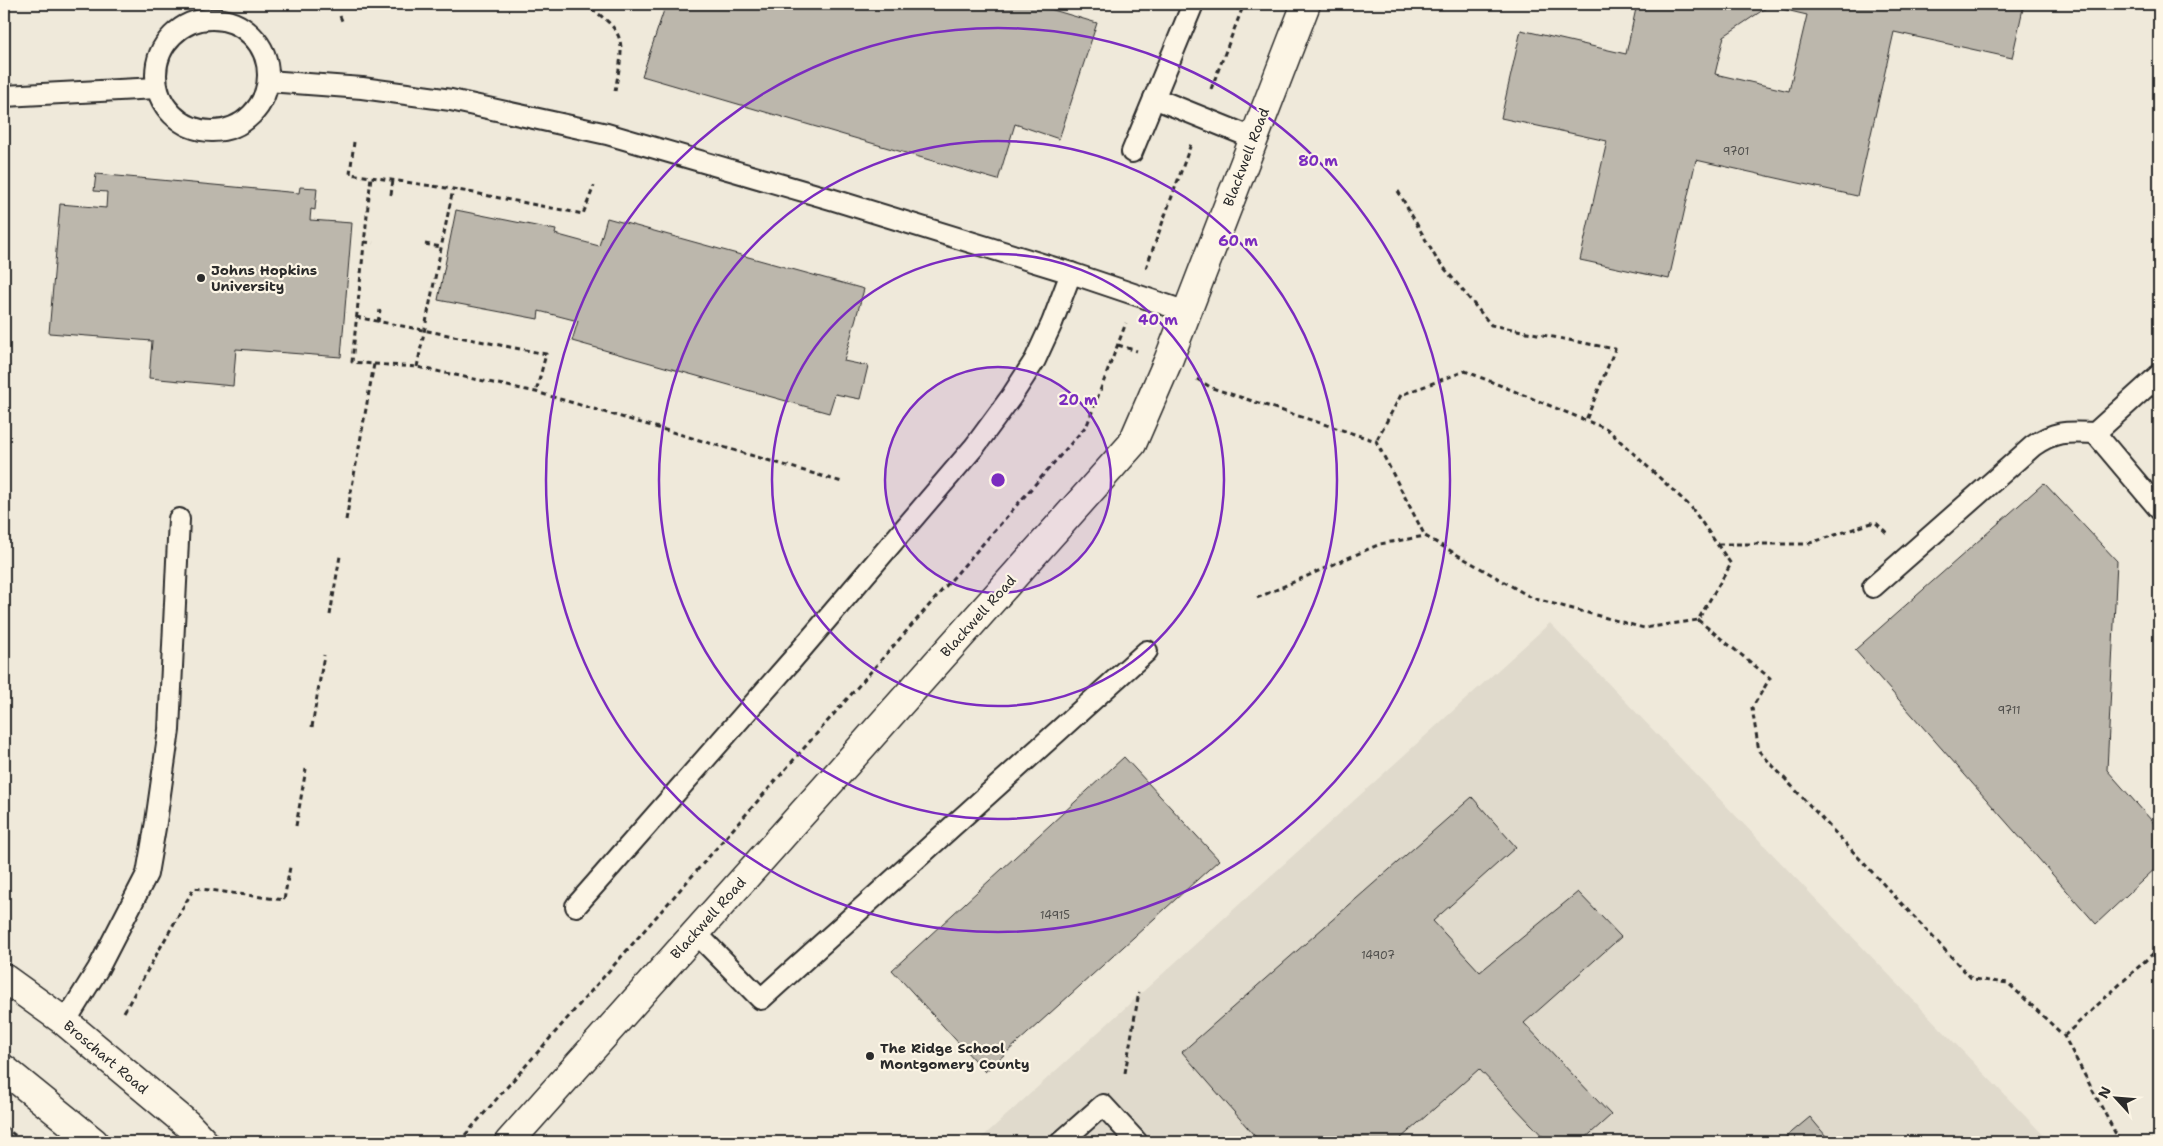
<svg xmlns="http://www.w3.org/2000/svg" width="2163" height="1146" font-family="'Shantell Sans',sans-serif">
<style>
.built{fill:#e0dacc}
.building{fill:#bcb7ac;stroke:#2b2b2b;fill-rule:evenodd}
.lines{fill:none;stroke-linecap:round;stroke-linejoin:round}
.service-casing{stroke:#2b2b2b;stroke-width:24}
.minor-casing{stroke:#2b2b2b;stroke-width:31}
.tertiary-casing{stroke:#2b2b2b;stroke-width:31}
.path{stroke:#2b2b2b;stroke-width:3;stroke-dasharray:5 4;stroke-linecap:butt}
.service{stroke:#fcf5e5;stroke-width:20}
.minor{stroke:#fcf5e5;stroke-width:28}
.tertiary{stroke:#fcf5e5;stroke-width:28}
.ring{fill:none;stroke:#7b2cbf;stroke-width:2.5}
.poi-dot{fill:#2b2b2b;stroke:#fcf5e5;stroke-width:2}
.labels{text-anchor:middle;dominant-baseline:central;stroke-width:4.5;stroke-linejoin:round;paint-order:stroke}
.number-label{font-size:11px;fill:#4f4e4b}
.street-label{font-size:14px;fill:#2b2b2b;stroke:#fcf5e5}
.poi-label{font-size:14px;font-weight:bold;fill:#2b2b2b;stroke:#fcf5e5;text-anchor:start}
.centre{fill:#7b2cbf;stroke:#fcf5e5;stroke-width:2.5}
.ring-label{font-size:15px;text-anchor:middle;font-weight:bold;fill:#7b2cbf;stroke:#fcf5e5;stroke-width:4.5;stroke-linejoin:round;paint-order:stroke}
</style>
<rect width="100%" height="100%" fill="#efe9da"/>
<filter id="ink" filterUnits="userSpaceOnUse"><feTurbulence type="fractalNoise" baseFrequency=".02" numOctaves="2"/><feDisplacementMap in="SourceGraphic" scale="10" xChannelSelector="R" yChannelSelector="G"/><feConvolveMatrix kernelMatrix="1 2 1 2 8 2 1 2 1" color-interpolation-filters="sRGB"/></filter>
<g filter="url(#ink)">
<polygon class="built" points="1550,623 2050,1142 977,1142"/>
<g class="building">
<polygon points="666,4 1033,4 1097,23 1059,139 1015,124 998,180 642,76"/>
<path d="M1637,4h387l-12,54 -118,-26 -37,164 -161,-36 -27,119 -89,-19 27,-119 -106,-23 20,-88 105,24zM1769,6l38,9 -18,76 -74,-17 9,-38z"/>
<polygon points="96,174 299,193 300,187 317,188 315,210 311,209 310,220 352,223 341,357 236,349 233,386 149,378 152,341 49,333 60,204 106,208 107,192 94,191"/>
<polygon points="456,210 556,230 555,234 599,246 607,218 864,289 844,361 868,366 860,399 835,394 829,413 572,341 578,321 539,311 538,319 438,300"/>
<polygon points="2044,483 2117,561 2107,770 2159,829 2159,865 2096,924 1855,650"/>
<polygon points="1124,757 1219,860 985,1072 892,970"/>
<polygon points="1472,797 1516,847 1433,921 1480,972 1578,892 1621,937 1524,1023 1611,1115 1581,1142 1548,1142 1479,1069 1400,1139 1403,1142 1260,1142 1182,1052"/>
<polygon points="1810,1117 1831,1142 1780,1142"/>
</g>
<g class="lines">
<defs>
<g id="service">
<circle cx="212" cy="75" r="56"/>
<polyline points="268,81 362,88 451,100 607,134 834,200 1071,273 1187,312"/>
<polyline points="4,96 157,88"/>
<polyline points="1154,98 1253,138"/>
<polyline points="1132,152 1193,4"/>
<polyline points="2159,375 2095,433 2159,509"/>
<path d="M1873,587l160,-141c23,-16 35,-14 62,-13"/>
<polyline points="576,906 793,659 975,446 1011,397 1035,360 1052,323 1071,273"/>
<polyline points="695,932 761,999 1147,651"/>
<polyline points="65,1022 98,969 147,874 156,822 169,730 179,519"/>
<polyline points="1061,1142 1103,1105 1137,1142"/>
</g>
<polyline id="minor" points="509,1142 1132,444 1168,361 1306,4"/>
<g id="tertiary">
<polyline points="4,978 65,1022 187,1124 204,1142"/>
<polyline points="4,1069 94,1142"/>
</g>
</defs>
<use href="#service" class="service-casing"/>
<use href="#minor" class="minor-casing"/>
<use href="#tertiary" class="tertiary-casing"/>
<g class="path">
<path d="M584,4c45,29 40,38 31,87"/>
<polyline points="340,16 343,23"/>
<polyline points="1211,89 1244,4"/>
<polyline points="354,142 350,174 453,189 583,214 594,186"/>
<polyline points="1398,191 1436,258 1491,325 1615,349 1586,420"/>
<polyline points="391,195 393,180"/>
<polyline points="364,242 373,243"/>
<polyline points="425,244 441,247"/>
<polyline points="1146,268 1191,144"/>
<polyline points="356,317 546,354 536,392"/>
<polyline points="378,322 380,310"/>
<polyline points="1118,345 1137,351"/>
<polyline points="374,364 417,367 536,392 842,482"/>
<polyline points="417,367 453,189"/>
<polyline points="1197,379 1212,388 1376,441 1425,536 1532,598 1644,628 1698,620 1731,564 1691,507 1607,429 1465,371 1401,395 1376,441"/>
<polyline points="346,520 374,364 352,362 371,176"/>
<polyline points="1718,544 1807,544 1875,522 1888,534"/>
<polyline points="1257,598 1380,544 1425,536"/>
<polyline points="330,615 340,556"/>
<polyline points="1698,620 1770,678 1752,708 1759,751 1972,979 2008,983 2064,1036 2120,1142"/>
<polyline points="312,727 324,655"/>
<polyline points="296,826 306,769"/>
<polyline points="124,1012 194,888 284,900 290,867"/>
<polyline points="2064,1036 2159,948"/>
<polyline points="1125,1073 1139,992"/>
<polyline points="4,1127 24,1142"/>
<polyline points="459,1142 1087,425 1126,323"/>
</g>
<use href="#service" class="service"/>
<use href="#minor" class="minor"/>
<use href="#tertiary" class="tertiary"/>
</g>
</g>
<circle cx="998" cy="480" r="113" fill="#7b2cbf" fill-opacity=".12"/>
<g class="ring">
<circle cx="998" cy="480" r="113"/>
<circle cx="998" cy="480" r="226"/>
<circle cx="998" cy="480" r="339"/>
<circle cx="998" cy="480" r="452"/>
</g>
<g class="poi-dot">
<circle cx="201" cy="278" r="5"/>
<circle cx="870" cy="1056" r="5"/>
</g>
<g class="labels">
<g class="number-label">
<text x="1736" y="151">9701</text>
<text x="2009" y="710">9711</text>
<text x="1055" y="915">14915</text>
<text x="1378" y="955">14907</text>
</g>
<g class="street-label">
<text transform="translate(1246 157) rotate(-69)">Blackwell Road</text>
<text transform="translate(978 616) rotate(-48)">Blackwell Road</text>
<text transform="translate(708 918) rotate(-48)">Blackwell Road</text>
<text transform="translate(106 1057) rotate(40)">Broschart Road</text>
</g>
<g class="poi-label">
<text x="211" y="270">Johns Hopkins<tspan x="211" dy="16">University</tspan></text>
<text x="880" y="1048">The Ridge School<tspan x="880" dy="16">Montgomery County</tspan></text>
</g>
</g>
<circle cx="998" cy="480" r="8" class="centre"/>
<g class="ring-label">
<text x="1318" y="166">80 m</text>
<text x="1238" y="246">60 m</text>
<text x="1158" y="325">40 m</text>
<text x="1078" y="405">20 m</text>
</g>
<rect width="2163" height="1146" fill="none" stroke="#fcf5e5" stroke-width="20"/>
<rect x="10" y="10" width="2143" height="1126" fill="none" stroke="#2b2b2b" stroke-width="2" filter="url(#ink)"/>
<g transform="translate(2116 1098) rotate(296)" stroke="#fcf5e5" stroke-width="4" paint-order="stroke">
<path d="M0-4L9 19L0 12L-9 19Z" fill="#2b2b2b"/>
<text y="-8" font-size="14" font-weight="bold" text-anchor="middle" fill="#2b2b2b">N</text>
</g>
</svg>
